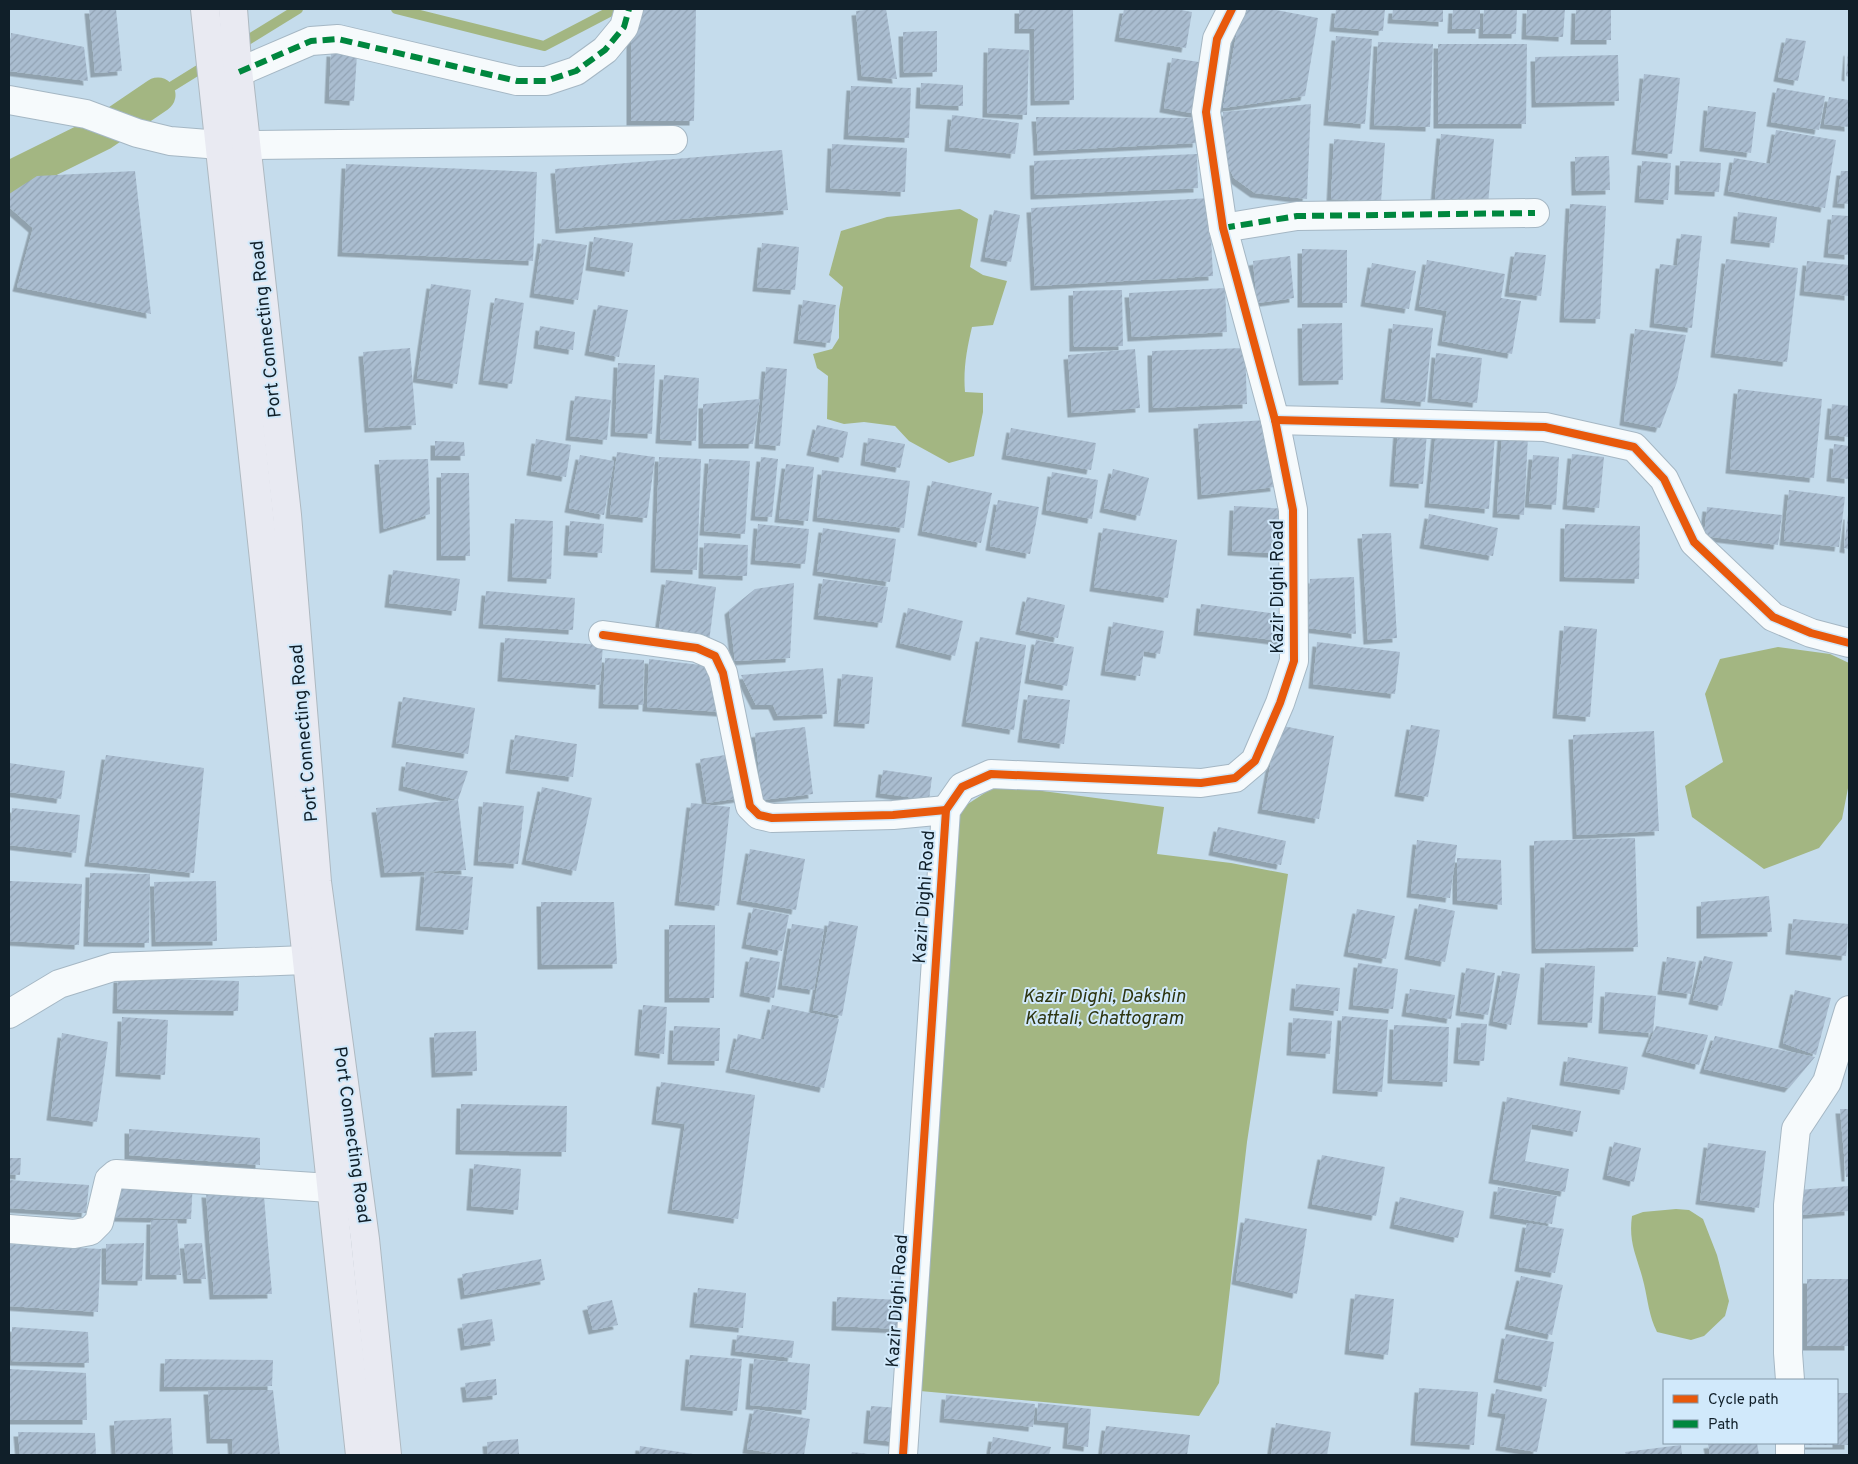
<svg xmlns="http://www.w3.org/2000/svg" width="1858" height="1464" font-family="Overpass,sans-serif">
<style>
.water{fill:#a3b682}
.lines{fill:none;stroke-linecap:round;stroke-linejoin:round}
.stream{stroke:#a3b682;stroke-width:10}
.canal{stroke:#a3b682;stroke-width:35}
.building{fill:url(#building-hatch);filter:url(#shadow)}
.street-casing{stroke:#a5b7c4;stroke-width:30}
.highway-casing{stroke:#aeb9c1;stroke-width:30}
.street{stroke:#f6fafc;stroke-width:28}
.highway{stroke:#e9eaf2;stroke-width:28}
.quiet{stroke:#00873e;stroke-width:6;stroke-dasharray:12 6;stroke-linecap:butt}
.cycleway-casing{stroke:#d1e9fb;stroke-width:11}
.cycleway{stroke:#e8590c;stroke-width:8}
.labels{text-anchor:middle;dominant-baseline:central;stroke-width:4;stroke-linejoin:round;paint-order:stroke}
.street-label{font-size:18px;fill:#101f29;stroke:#d1e9fb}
.water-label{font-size:19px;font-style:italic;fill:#2e3511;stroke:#d1e9fb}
</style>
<defs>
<pattern id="building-hatch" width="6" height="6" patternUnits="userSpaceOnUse" patternTransform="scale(1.25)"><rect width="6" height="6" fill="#aabdd0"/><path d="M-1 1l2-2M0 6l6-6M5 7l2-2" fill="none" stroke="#91a2b3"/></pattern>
<filter id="shadow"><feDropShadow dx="-4.5" dy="4.5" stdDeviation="0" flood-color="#0004"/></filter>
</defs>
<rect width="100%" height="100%" fill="#c5dcec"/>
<g class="water">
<path d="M960,209l18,10 -8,48 13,8 24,6 -14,44 -21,2c-5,21 -9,42 -7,65l18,1v19l-9,44 -25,7 -40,-22 -14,-15 -31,-4 -20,2 -17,-5 1,-43 -11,-8 -4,-14 19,-5 7,-11v-28l4,-23 -14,-12 12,-44 46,-14z"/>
<polygon points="1778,647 1830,654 1849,663 1849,783 1842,819 1819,848 1764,869 1692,817 1685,786 1723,762 1705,694 1720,659"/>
<polygon points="997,785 1164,807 1157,854 1231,863 1288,874 1247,1142 1219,1383 1199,1416 920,1391 954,813"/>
<path d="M1676,1209l13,1 14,9 14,36 12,46 -4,15 -21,20 -13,4 -34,-8c-8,-16 -9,-31 -13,-48 -6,-26 -16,-40 -12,-68l11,-4z"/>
</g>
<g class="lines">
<g class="stream">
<polyline points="396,9 544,46 615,9"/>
<polyline points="238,46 298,9"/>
<polyline points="158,95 208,64"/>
</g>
<polyline class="canal" points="9,179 102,133 158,95"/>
</g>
<g class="building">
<polygon points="89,9 116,9 122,71 95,73"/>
<polygon points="639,9 696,9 694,121 631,121 631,39"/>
<polygon points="873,9 886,9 897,79 862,76 856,11"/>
<polygon points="1019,9 1073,9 1074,100 1035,101 1034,29 1019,29"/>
<polygon points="1124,9 1175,9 1192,12 1186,48 1119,37"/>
<polygon points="1241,9 1271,9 1318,18 1305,96 1223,108"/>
<polygon points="1336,9 1385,9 1383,31 1334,27"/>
<polygon points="1393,9 1443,9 1443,22 1392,19"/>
<polygon points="1453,9 1480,9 1480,29 1452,29"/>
<polygon points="1484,9 1517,9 1516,34 1483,34"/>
<polygon points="1527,9 1565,9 1563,37 1526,35"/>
<polygon points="1576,9 1611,9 1611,40 1575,40"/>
<polygon points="937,31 937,72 904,73 903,32"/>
<polygon points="11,33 84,47 88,81 9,71"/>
<polygon points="1336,36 1372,39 1365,124 1328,121"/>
<polygon points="1786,38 1806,41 1798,81 1778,77"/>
<polygon points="1378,42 1433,44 1430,127 1374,125"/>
<polygon points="1438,44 1527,44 1526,124 1438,124"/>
<polygon points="988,48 1029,50 1027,115 987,113"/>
<polygon points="1848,51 1849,52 1849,77 1846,76"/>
<polygon points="331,52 357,54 354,101 329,99"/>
<polygon points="1618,55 1619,101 1536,103 1535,57"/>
<polygon points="1172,58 1206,63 1197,114 1164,108"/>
<polygon points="1644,74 1680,78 1672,154 1636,150"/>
<polygon points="921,83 963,85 963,106 920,104"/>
<polygon points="851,86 911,88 909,138 848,135"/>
<polygon points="1777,88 1825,96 1819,130 1771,122"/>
<polygon points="1829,97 1849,100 1849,127 1824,124"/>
<polygon points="1311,104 1307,199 1255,193 1234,178 1224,157 1223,112"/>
<polygon points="1708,106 1756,112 1751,153 1704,147"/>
<polygon points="952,115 1019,123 1015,154 949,147"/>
<polygon points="1036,117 1199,118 1197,143 1038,151"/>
<polygon points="1776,130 1836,140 1825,208 1728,191 1734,158 1770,164"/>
<polygon points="1441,134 1494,139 1488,204 1435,199"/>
<polygon points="1334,139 1385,143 1381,202 1331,199"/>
<polygon points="832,144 907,148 905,192 830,188"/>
<polygon points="782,150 788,210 560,229 555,169"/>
<polygon points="1197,154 1198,188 1035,195 1034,161"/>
<polygon points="1609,156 1610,190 1576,191 1575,157"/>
<polygon points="1642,161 1671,163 1668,200 1639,198"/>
<polygon points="1680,161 1721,163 1719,192 1679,190"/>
<polygon points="346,164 537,172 533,261 342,252"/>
<polygon points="135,171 151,314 17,287 33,228 9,207 9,194 37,176"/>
<polygon points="1841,171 1849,171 1849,204 1837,203"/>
<polygon points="1209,198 1213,276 1035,286 1031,208"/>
<polygon points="1570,204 1606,206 1600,319 1564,318"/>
<polygon points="994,210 1020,215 1011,262 985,257"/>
<polygon points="1738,212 1777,217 1774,243 1735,239"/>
<polygon points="1832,215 1849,216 1849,255 1828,253"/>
<polygon points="1681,234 1702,236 1692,328 1654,323 1660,264 1677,266"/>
<polygon points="594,237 633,243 629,272 590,266"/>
<polygon points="542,239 587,245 578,300 534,293"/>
<polygon points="762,243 799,247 795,290 757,287"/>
<polygon points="1302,249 1347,250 1347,303 1302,303"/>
<polygon points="1515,252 1546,255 1541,296 1509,292"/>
<polygon points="1290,256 1294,298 1257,303 1253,261"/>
<polygon points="1726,259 1798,268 1787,362 1715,353"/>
<polygon points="1427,260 1505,274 1501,298 1521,301 1512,354 1442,341 1447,311 1419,306"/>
<polygon points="1807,261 1849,265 1849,296 1804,291"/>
<polygon points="1372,263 1416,271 1409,309 1365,302"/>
<polygon points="431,284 471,290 457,384 417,378"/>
<polygon points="1225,288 1227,332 1132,337 1129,293"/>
<polygon points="1122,290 1123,346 1074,347 1073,291"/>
<polygon points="495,298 524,303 512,384 483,380"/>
<polygon points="803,300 836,305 830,343 798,339"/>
<polygon points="598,305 628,310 619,357 589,351"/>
<polygon points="1342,323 1343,380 1303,381 1302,324"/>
<polygon points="1393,324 1433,328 1425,402 1385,398"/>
<polygon points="540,326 575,332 573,350 538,344"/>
<polygon points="1635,329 1686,335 1677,382 1660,428 1624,421"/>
<polygon points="410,348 416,425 369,428 363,352"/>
<polygon points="1245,348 1247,404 1153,408 1152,351"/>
<polygon points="1135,349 1140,408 1072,413 1068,355"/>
<polygon points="1436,353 1482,358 1477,403 1432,398"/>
<polygon points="618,363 655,365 652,434 615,432"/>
<polygon points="766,367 787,369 780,446 759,444"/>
<polygon points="664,375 699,378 696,441 660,439"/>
<polygon points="1738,389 1822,399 1814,478 1730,469"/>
<polygon points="575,396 611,400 607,440 570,436"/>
<polygon points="760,399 753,444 703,444 703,404"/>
<polygon points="1832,404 1849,406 1849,437 1829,435"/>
<polygon points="1267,420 1275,487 1202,495 1198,424"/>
<polygon points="817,425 848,432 843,458 811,451"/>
<polygon points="1011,428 1096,443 1091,470 1006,455"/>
<polygon points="1398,430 1427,432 1423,484 1394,482"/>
<polygon points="1436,431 1495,436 1489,509 1429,503"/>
<polygon points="1502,435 1528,436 1524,515 1497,513"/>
<polygon points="868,438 905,444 900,468 865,461"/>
<polygon points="536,439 571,445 566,477 531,471"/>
<polygon points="435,441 464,442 465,456 435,456"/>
<polygon points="1834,444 1849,446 1849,479 1831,477"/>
<polygon points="617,452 655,457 647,518 610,514"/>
<polygon points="1572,454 1604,457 1599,508 1567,505"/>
<polygon points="580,455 614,461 604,515 569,508"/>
<polygon points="1533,455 1559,457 1556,505 1529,503"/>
<polygon points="659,457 701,459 697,570 655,568"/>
<polygon points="761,457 778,459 772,517 755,516"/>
<polygon points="428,459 430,514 384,529 379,460"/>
<polygon points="709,459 750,461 745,534 704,531"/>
<polygon points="786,464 814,467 808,521 779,518"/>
<polygon points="1113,469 1149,478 1140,516 1104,508"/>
<polygon points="822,470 910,481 904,528 817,517"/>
<polygon points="1052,472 1098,480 1092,519 1046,510"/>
<polygon points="441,473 469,473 470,556 441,556"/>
<polygon points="932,481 992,493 981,543 922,531"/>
<polygon points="1789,490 1845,497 1839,547 1784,541"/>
<polygon points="998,500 1039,507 1030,554 990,546"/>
<polygon points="1234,506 1290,509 1288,554 1232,551"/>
<polygon points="1707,507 1782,515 1778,545 1704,536"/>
<polygon points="1429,514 1498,528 1493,556 1424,544"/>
<polygon points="1848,515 1849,515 1849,549 1844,548"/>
<polygon points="515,519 553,521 551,579 512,577"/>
<polygon points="570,521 604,524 602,553 568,551"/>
<polygon points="758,524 809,529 805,564 755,560"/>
<polygon points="1565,524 1640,526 1639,579 1564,577"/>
<polygon points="823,528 896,539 890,582 817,571"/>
<polygon points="1103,528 1177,540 1168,598 1094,587"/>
<polygon points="1391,533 1397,638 1368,640 1362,534"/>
<polygon points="704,543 748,545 747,576 703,574"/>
<polygon points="393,570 460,579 456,611 389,603"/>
<polygon points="1354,577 1356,634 1308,628 1310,579"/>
<polygon points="823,579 888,587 882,623 818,615"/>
<polygon points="666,580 716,587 709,642 658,635"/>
<polygon points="794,583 790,658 735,661 729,610 755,589"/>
<polygon points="486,591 575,598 573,630 483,624"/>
<polygon points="1027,597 1065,605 1058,638 1020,630"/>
<polygon points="1201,604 1286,615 1283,641 1198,631"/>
<polygon points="908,608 963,621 955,656 900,643"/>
<polygon points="1113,622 1164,631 1160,654 1144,651 1140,676 1105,671"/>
<polygon points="1564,626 1597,629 1590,717 1557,714"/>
<polygon points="980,637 1026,645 1014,730 966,722"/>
<polygon points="505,638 603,645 600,685 502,677"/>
<polygon points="1036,640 1074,647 1067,686 1029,679"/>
<polygon points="1317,642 1400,652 1395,694 1313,684"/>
<polygon points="605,658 644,660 643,705 603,704"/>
<polygon points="649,659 709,666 722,712 647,707"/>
<polygon points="823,668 827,714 778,716 773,705 756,705 741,675"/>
<polygon points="842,674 873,677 869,724 838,722"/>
<polygon points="1028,695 1070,700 1064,744 1022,738"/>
<polygon points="403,697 475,708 468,754 396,743"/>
<polygon points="1278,725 1334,736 1319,819 1262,809"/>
<polygon points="1411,725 1440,730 1428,797 1399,792"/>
<polygon points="805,727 813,794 762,800 755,733"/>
<polygon points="1654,731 1659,831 1577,835 1573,735"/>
<polygon points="515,735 577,744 573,777 510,769"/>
<polygon points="738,753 746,797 707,803 700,759"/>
<polygon points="106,755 204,768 194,873 89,862"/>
<polygon points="406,762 468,771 458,800 403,786"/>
<polygon points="9,763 65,771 61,799 9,792"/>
<polygon points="883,770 932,777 929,800 880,793"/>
<polygon points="542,787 592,798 576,871 526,860"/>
<polygon points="458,800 466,870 385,873 376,808"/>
<polygon points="483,802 524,806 518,864 478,861"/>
<polygon points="691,803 730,807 719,906 679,901"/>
<polygon points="12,808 80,815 76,853 9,845"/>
<polygon points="1218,827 1286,841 1281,865 1213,851"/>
<polygon points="1635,838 1638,947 1536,949 1534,841"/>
<polygon points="1417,840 1457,845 1450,898 1411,893"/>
<polygon points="750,849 805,859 796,910 741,900"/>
<polygon points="1457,858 1501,860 1502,905 1457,900"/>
<polygon points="425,872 473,877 468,930 420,926"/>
<polygon points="90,873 150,874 149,943 88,942"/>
<polygon points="9,881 82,884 79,945 9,941"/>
<polygon points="216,881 217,941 156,942 154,882"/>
<polygon points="1769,896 1772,932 1701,934 1701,902"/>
<polygon points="541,902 614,902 617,964 542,965"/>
<polygon points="1419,904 1455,911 1445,962 1409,955"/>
<polygon points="753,908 789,915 782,951 746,944"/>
<polygon points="1357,909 1395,916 1386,959 1348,952"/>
<polygon points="1793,919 1849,924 1846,956 1790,950"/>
<polygon points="829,921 858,926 842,1016 813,1010"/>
<polygon points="792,924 824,929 814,990 782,985"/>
<polygon points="669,925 715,925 714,998 669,998"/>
<polygon points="1704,956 1733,962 1722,1006 1693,1000"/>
<polygon points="750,957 780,962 774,998 744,992"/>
<polygon points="1667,957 1696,962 1691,994 1662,990"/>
<polygon points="1358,963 1398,969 1393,1009 1353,1005"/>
<polygon points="1545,963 1595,966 1592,1023 1542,1020"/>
<polygon points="1466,968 1495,973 1488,1015 1460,1011"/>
<polygon points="1502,971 1520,974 1511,1025 1493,1021"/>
<polygon points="118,978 239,981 238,1011 117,1009"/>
<polygon points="1296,984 1340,988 1338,1011 1294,1006"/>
<polygon points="1410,989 1455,995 1451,1019 1406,1012"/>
<polygon points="1795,990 1831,998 1816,1055 1783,1043"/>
<polygon points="1605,992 1656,996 1653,1033 1603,1029"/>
<polygon points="643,1005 667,1007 664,1054 639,1051"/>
<polygon points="772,1005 839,1019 824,1088 730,1068 738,1034 764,1040"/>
<polygon points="1342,1016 1388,1020 1382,1092 1337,1089"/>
<polygon points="122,1017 168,1020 165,1075 120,1072"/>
<polygon points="1293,1018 1332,1021 1330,1054 1291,1051"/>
<polygon points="1461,1023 1487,1024 1484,1061 1458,1059"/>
<polygon points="1394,1025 1449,1027 1447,1082 1392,1079"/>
<polygon points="674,1026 720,1028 719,1061 672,1060"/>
<polygon points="1656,1026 1708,1035 1699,1065 1646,1052"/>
<polygon points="476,1031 477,1071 436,1073 434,1033"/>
<polygon points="62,1033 108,1042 97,1122 51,1116"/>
<polygon points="1715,1036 1815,1057 1789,1088 1704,1069"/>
<polygon points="1568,1057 1628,1067 1624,1090 1564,1081"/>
<polygon points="661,1082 755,1095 738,1219 672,1209 685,1124 656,1120"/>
<polygon points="1507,1097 1581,1111 1577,1132 1532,1124 1525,1161 1569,1169 1565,1192 1493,1179"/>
<polygon points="461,1104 567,1106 566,1152 460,1150"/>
<polygon points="1840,1109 1849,1109 1849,1177 1846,1177"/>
<polygon points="129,1129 260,1138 260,1165 129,1155"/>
<polygon points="1614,1142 1641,1148 1634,1182 1607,1175"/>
<polygon points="1708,1143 1766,1151 1759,1208 1700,1200"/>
<polygon points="1322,1155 1385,1167 1376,1216 1312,1204"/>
<polygon points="9,1158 21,1158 20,1175 9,1174"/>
<polygon points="474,1164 521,1169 518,1210 471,1206"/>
<polygon points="115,1179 193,1181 191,1219 114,1217"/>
<polygon points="9,1180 89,1185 86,1213 9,1208"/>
<polygon points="1849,1186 1849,1211 1800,1215 1798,1190"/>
<polygon points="1498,1187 1557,1196 1552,1224 1494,1214"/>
<polygon points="206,1193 264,1196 272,1294 214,1295"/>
<polygon points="1400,1197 1464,1211 1458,1238 1394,1224"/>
<polygon points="1245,1218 1307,1229 1297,1294 1236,1280"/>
<polygon points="151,1220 177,1220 181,1275 150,1275"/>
<polygon points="1527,1223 1564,1229 1555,1273 1519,1267"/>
<polygon points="144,1243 142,1281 106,1280 106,1244"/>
<polygon points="202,1243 206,1279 188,1279 184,1244"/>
<polygon points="9,1244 101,1249 98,1312 9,1306"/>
<polygon points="541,1259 545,1280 465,1295 462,1274"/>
<polygon points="1521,1276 1563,1285 1552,1335 1509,1325"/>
<rect x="1807" y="1279" width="42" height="67"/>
<polygon points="698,1288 746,1293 743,1328 694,1323"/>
<polygon points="1355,1294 1394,1299 1388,1355 1349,1350"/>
<polygon points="837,1297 901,1300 900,1329 836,1326"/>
<polygon points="612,1300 618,1325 593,1330 587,1306"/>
<polygon points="492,1319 495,1341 465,1346 462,1324"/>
<polygon points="12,1327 88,1332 89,1363 11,1361"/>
<polygon points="1506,1334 1554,1342 1546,1387 1498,1378"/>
<polygon points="737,1335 794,1341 792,1358 735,1351"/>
<polygon points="690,1355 742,1359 737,1411 685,1406"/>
<polygon points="165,1359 273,1360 272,1386 164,1387"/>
<polygon points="754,1359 810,1364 806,1410 750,1405"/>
<polygon points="9,1369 86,1373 87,1420 9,1420"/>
<polygon points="496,1379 497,1395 467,1398 465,1383"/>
<polygon points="1419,1388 1478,1392 1474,1445 1415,1441"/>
<polygon points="1496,1389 1547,1399 1537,1452 1500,1446 1506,1414 1492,1412"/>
<polygon points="208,1390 273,1390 280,1455 233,1455 232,1439 211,1439"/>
<polygon points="1837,1393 1849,1393 1849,1445 1803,1445 1803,1443 1837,1443"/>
<polygon points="946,1395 1035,1404 1033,1427 944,1418"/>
<polygon points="1038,1403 1091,1409 1088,1447 1067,1444 1069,1423 1037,1420"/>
<polygon points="871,1406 899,1408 896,1442 868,1439"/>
<polygon points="754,1409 810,1419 804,1455 783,1455 747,1449"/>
<polygon points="171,1418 173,1455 116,1455 114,1421"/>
<polygon points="1276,1423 1331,1432 1327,1455 1271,1455"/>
<polygon points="1106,1426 1190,1435 1187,1455 1102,1455"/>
<polygon points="18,1432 95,1433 96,1455 20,1455"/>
<polygon points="993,1437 1051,1447 1049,1455 990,1455"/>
<polygon points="518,1439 519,1454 488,1455 487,1442"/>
<polygon points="1717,1443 1757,1443 1759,1455 1710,1455 1708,1444"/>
<polygon points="1681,1445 1682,1455 1626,1455 1625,1452"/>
<polygon points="640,1446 693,1454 693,1455 639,1455"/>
<polygon points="852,1452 868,1454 868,1455 851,1455"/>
</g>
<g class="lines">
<defs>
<g id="street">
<polyline points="239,72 311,41 338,39 517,81 546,81 576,71 605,50 624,27 629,9"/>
<polyline points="9,100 86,114 137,133 170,141 220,145"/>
<polyline points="247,145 673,140"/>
<polyline points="1223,228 1297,216 1535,213"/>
<polyline points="1275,420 1545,427 1634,447 1664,479 1694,542 1773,617 1811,633 1849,643"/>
<polyline points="603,635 697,648 715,656 723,673 750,806 759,815 772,818 893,815 946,810"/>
<polyline points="9,1014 59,984 113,967 306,960"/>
<polyline points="9,1229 74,1234 90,1231 99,1222 109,1180 116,1174 330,1188"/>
<polyline points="1790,1380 1788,1353 1788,1205 1796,1129 1827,1082 1849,1010"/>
<polyline points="1790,1443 1790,1455"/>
<polyline points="903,1455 946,810 962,787 991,774 1201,783 1235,778 1255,761 1280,703 1294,661 1293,510 1275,420 1223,228 1206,112 1217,39 1232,9"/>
</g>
<g id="highway">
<polyline points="205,9 360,1455"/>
<polyline points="233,9 237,61 287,515 317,882 365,1239 387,1455"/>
</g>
</defs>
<use href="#street" class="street-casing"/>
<use href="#highway" class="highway-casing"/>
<use href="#street" class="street"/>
<use href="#highway" class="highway"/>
<g class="quiet">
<polyline points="239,72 311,41 338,39 517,81 546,81 576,71 605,50 624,27 629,9"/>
<polyline points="1223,228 1297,216 1535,213"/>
</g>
<defs>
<g id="cycleway">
<polyline points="1275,420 1545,427 1634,447 1664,479 1694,542 1773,617 1811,633 1849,643"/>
<polyline points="603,635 697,648 715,656 723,673 750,806 759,815 772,818 893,815 946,810"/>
<polyline points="903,1455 946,810 962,787 991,774 1201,783 1235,778 1255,761 1280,703 1294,661 1293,510 1275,420 1223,228 1206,112 1217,39 1232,9"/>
</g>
</defs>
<use href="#cycleway" class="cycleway-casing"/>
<use href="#cycleway" class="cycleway"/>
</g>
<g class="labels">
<g class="street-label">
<text transform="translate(267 329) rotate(-96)">Port Connecting Road</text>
<text transform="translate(1278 587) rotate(-90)">Kazir Dighi Road</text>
<text transform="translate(305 733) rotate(-95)">Port Connecting Road</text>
<text transform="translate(925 897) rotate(-86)">Kazir Dighi Road</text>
<text transform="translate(351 1135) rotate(82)">Port Connecting Road</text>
<text transform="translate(898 1301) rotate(-86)">Kazir Dighi Road</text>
</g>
<g class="water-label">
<text x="1104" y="997">Kazir Dighi, Dakshin<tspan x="1104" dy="22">Kattali, Chattogram</tspan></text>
</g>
</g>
<rect width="1858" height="1464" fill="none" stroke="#101f29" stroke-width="20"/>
<rect x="1663" y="1379" width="175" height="65" fill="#d1e9fb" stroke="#8498a7"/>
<rect x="1673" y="1395" width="25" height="8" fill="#e8590c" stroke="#8498a7"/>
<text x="1708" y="1404" font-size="15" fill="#101f29">Cycle path</text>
<rect x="1673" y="1420" width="25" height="8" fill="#00873e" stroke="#8498a7"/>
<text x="1708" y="1429" font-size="15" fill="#101f29">Path</text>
</svg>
